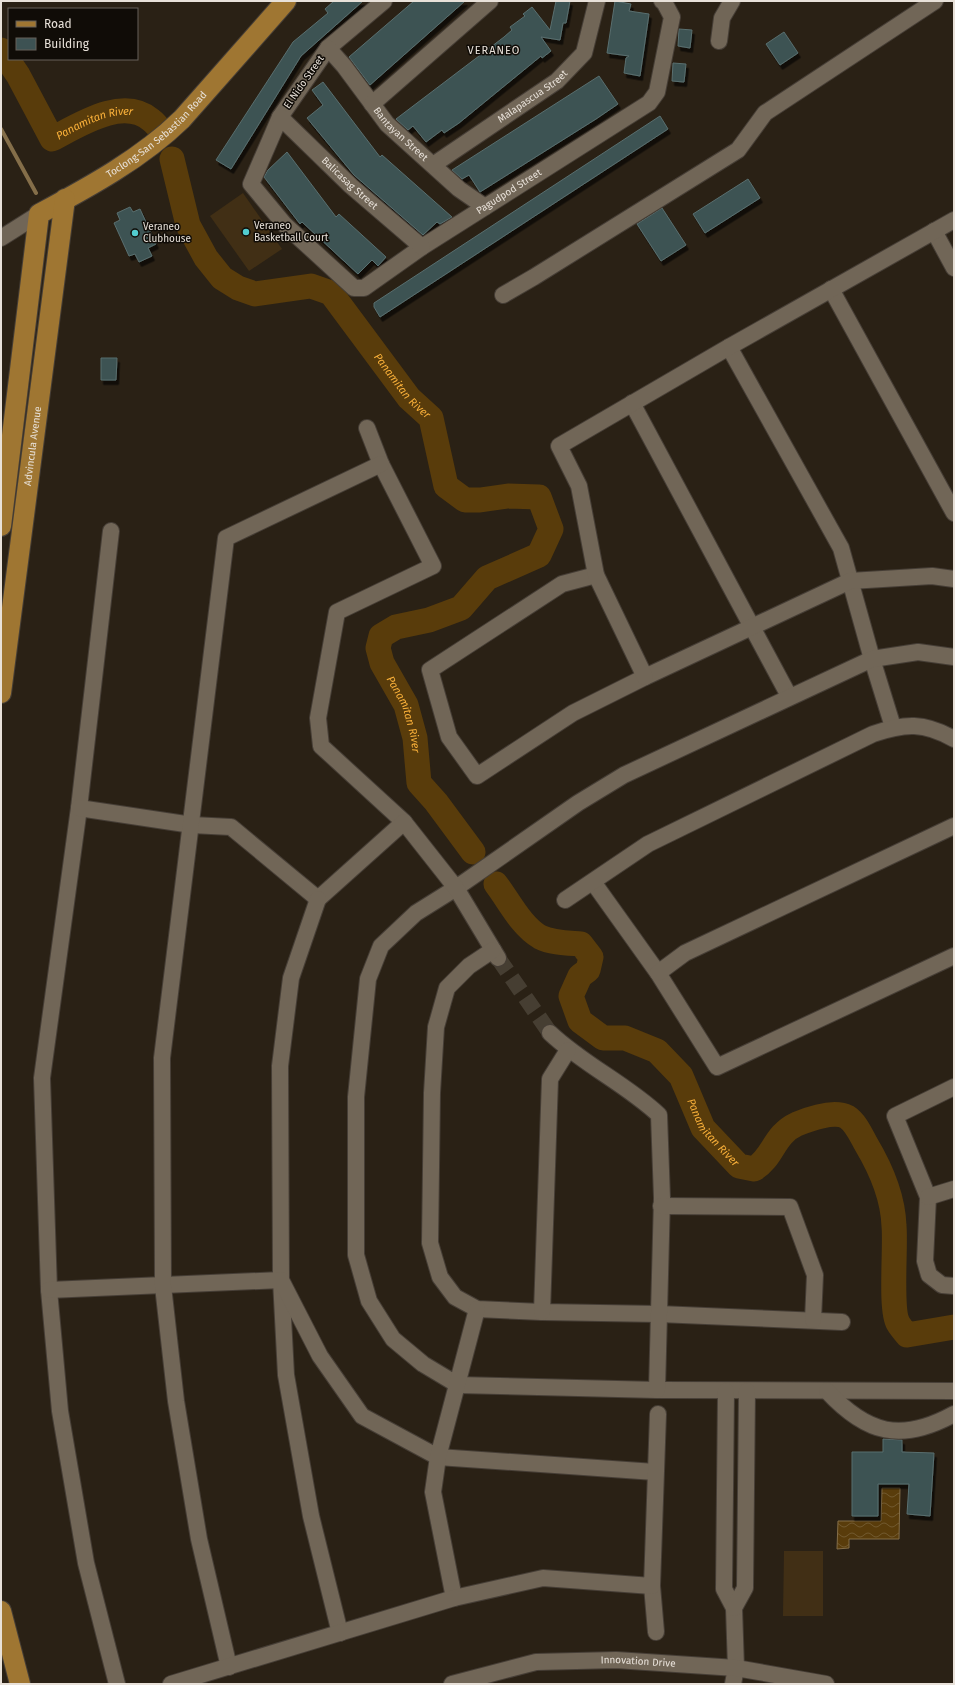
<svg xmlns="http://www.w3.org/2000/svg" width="955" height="1685" font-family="'Fira Sans',sans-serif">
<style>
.garden{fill:#412f15}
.water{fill:url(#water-waves);stroke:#846e49}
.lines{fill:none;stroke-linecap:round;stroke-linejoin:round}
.stream{stroke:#846e49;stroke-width:4}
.river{stroke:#593c0b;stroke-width:25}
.building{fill:#3d5253;stroke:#596f6f;filter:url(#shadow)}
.minor-tunnel{stroke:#463e32;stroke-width:16;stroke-dasharray:16 8;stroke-linecap:butt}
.minor-casing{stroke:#463e36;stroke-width:18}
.major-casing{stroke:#463e36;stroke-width:22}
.minor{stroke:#716657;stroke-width:16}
.major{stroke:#9f7632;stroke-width:20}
.poi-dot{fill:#52cdd0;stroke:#100c07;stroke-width:1.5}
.labels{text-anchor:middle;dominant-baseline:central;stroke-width:3;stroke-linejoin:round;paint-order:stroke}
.street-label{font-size:10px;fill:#e8e1d9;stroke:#100c07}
.poi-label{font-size:10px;fill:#e8e1d9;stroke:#100c07;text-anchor:start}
.neighbourhood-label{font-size:11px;letter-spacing:1px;fill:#e8e1d9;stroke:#100c07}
.water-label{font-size:11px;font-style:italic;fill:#f9b03a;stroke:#100c07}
</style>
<defs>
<pattern id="water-waves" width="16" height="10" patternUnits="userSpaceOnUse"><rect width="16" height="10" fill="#593c0b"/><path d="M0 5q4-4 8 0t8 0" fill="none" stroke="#71582e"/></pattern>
<filter id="shadow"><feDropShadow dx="2.5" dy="4.5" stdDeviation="0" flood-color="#0009"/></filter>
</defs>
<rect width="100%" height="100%" fill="#2a2115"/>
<g class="garden">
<polygon points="243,193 282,249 249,271 210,216"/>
<polygon points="784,1551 823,1551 823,1616 783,1616"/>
</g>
<polygon class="water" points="882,1488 900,1488 899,1539 849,1539 849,1548 837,1549 838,1521 881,1521"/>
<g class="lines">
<polyline class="stream" points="1,129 36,193"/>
<g class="river">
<path id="s1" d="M1,50l17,25 34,64c27,-14 71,-43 99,-19 4,3 8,8 11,12"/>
<path id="s2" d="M172,159l16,66 18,33 16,20 16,10 17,6 56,-8 20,7 78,105 22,20 15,68 19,14h15l28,-4 31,1 12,32 -12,26 -52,23 -26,30 -32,12 -33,7 -15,9 -3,12 4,15 24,42 9,33 4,45 17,19 37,50"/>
<path id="s3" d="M496,884c13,17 25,42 44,53 12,6 28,6 41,7l10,13 -3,13 -8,6 -9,20 9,25 23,17h22l32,13 24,25 22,52 36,38 15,3c20,-12 19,-34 43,-45 12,-5 37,-14 50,-7 9,6 14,18 19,27 15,25 27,52 28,82 2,20 -4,83 4,97 2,4 6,8 9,12l47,-8"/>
</g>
</g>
<g class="building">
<polygon points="334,1 363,1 301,56 231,169 216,160 293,42 328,13 325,9"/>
<polygon points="414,1 465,1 370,85 349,57"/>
<polygon points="556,1 570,1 566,23 563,23 560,40 541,37 551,51 542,58 541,56 459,123 444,133 442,130 426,142 413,126 408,130 396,119 504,37 512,30 510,27 525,16 523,14 532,7 550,30"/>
<polygon points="615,1 631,4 629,11 649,14 640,76 624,73 626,58 629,56 607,53"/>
<polygon points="679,29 692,30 690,48 678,46"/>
<polygon points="784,32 798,53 780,65 766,44"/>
<polygon points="673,63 686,64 684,82 672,81"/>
<polygon points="599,76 618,104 596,119 480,192 469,175 462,179 452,170"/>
<polygon points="323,82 380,157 382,155 452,217 440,224 437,222 423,235 354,175 307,118 323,105 312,90"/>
<polygon points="660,116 668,129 380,317 374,307 374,303"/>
<polygon points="287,152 336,217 339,214 386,257 378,266 372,260 358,274 302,222 300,224 264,177 268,170"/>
<polygon points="748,179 760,198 705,233 693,214"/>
<polygon points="130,207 133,212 140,209 156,244 148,248 152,256 139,262 135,254 129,256 114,223 120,220 117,213"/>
<polygon points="662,208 686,245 661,261 637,224"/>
<polygon points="101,358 117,358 116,380 101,380"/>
<polygon points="883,1439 902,1440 902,1452 934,1453 930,1516 907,1514 909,1484 878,1484 878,1516 852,1516 852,1452 883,1452"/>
</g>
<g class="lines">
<polyline class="minor-tunnel" points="498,958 550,1033"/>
<defs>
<g id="minor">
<path id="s4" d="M384,1l-56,47 -48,69 -29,67 34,41 69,63h10l58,-41 227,-144 8,-11 15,-75 -8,-15 -2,-1"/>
<polyline points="719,41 722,18 732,1"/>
<path id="s5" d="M328,48l16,18 43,58 72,65 26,18"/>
<polyline points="372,104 490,1"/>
<path id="s6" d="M280,117l71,69 71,61"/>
<path id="s7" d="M433,165l124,-84 27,-28 13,-52"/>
<polyline points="934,231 954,268"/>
<polyline points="1,238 39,214"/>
<polyline points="831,289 954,513"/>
<polyline points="503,295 534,277 738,150 765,113 935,1"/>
<polyline points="729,347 841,548 872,659 893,727"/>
<polyline points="632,403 789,696"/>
<polyline points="367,428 381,464 433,566 337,612 318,718 321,746 404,822"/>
<polyline points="111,531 79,808 42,1078 49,1290 60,1411 86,1563 117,1684"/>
<polyline points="596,575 562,584 430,670 449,737 477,776 573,713 645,677 850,581 932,576 954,579"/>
<polyline points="954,657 918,652 872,659 624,775 578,803 456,888 416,913 381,946 368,979 356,1097 356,1255 369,1301 393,1339 423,1364 458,1385 657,1390 954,1391"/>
<polyline points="645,677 596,575 579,486 559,446 729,347 954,220"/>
<polyline points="79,808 192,825 231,827 318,899 404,822 456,888 498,958"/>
<polyline points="593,882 658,973 717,1067 954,956"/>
<polyline points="318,899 291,978 280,1066 281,1280 286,1375 311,1516 340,1633"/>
<path d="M565,900l83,-56 225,-110c32,-11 51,-12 81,5"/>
<polyline points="493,950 469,966 447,988 436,1027 432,1093 430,1243 440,1277 455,1297 477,1309 542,1312 659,1314 842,1322"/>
<polyline points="658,973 685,953 954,826"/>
<path d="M550,1033c34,32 76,51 109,82l3,83 -5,192"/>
<polyline points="954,1087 895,1116 928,1197 925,1261 929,1275 942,1285 954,1286"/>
<polyline points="928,1197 954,1189"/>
<polyline points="661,1206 790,1207 815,1275 813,1320"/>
<polyline points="49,1290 281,1280 320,1356 362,1416 438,1457 655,1472"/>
<polyline points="542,1312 550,1079 568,1050"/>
<polyline points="726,1391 724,1589 734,1608 736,1668 733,1684"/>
<path d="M827,1391c40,43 74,52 127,23"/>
<polyline points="652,1586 656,1632"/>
<polyline points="454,1598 433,1492 438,1457 477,1309"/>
<polyline points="734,1608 745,1588 747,1391"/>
<polyline points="229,1667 199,1539 176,1401 163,1286 162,1058 226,538 381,464"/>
<polyline points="171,1684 454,1598 543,1578 652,1586 658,1414"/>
<path id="s8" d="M452,1684l84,-22 80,-2 120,8 90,16"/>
</g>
<g id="major">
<path id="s9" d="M1,526l38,-312c50,-27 102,-55 143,-95l104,-118"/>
<path id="s10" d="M1,693l64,-494"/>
<polyline points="1,1611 20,1684"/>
</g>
</defs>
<use href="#minor" class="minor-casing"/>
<use href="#major" class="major-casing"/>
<use href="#minor" class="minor"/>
<use href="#major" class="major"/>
</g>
<g class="poi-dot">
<circle cx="246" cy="232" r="4"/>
<circle cx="135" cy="233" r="4"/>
</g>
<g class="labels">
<g class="street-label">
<text transform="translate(304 82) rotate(-55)">El Nido Street</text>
<text stroke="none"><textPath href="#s7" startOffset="121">Malapascua Street</textPath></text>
<text stroke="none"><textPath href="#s9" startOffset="457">Toclong-San Sebastian Road</textPath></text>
<text stroke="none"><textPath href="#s5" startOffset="113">Bantayan Street</textPath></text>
<text stroke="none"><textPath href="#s6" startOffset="96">Balicasag Street</textPath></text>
<text stroke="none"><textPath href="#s4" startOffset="561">Pagudpod Street</textPath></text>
<text stroke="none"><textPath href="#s10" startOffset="249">Advincula Avenue</textPath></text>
<text stroke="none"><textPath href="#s8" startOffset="189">Innovation Drive</textPath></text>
</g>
<g class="poi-label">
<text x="254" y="226">Veraneo<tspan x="254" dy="12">Basketball Court</tspan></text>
<text x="143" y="227">Veraneo<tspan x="143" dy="12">Clubhouse</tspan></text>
</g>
<g class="neighbourhood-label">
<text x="494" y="50">VERANEO</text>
</g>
<g class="water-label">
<text stroke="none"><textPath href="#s1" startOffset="149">Panamitan River</textPath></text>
<text stroke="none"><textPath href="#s2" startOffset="363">Panamitan River</textPath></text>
<text stroke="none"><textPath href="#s2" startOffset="903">Panamitan River</textPath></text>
<text stroke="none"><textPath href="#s3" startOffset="385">Panamitan River</textPath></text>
</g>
</g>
<rect width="955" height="1685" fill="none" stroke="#e8e1d9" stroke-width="4"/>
<rect x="8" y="8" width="130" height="52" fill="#100c07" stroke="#66615b"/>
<rect x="16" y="21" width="20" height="6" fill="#9f7632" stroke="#66615b"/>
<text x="44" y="28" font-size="12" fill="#e8e1d9">Road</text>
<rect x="16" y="38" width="20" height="12" fill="#3d5253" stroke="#66615b"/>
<text x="44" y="48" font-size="12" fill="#e8e1d9">Building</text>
</svg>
